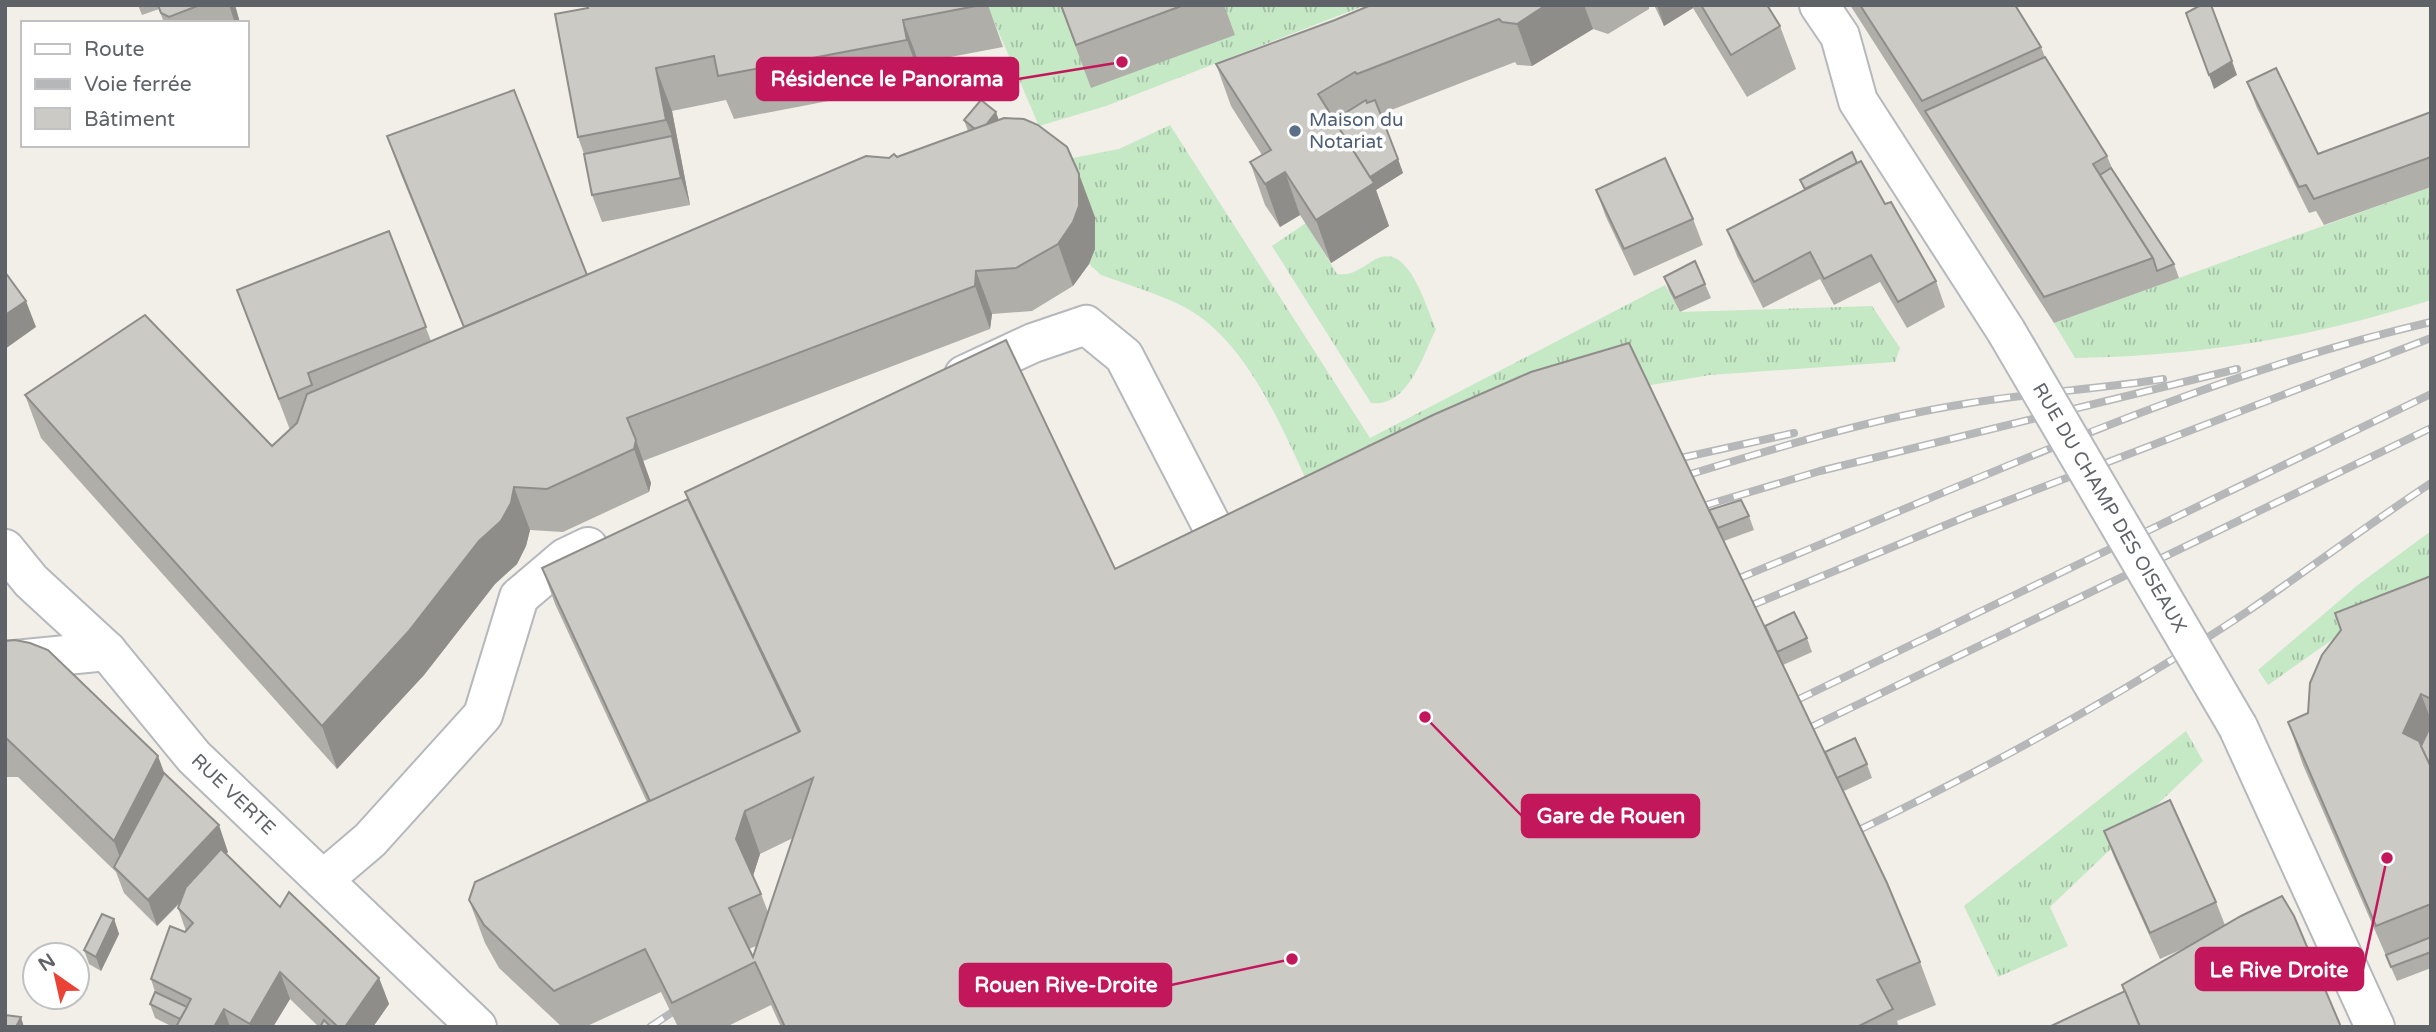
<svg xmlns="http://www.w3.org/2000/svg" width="2436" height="1032" font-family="'Varela Round',sans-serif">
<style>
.grass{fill:url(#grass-tufts)}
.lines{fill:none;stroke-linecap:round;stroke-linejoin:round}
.minor-casing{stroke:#b5b8bc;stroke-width:42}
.minor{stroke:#fff;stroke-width:38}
.rail-casing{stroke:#b6b7b8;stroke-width:8}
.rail{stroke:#fff;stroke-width:5;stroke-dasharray:16;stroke-linecap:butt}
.minor-bridge-casing{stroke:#b5b8bc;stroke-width:42;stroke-linecap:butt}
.minor-bridge{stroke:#fff;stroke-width:38}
.wall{fill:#afaea9;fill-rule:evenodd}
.shaded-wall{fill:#8f8d8a}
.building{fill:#cccac5;stroke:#8f8d8a;stroke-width:2;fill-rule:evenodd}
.service-dot{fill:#5c6f8a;stroke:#fff;stroke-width:2.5}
.labels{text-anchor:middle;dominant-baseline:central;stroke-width:7;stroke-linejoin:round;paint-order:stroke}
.service-label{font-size:19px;fill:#4e5e75;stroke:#fff;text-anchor:start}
.street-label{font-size:19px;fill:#5f6368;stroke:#fff}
.leader{fill:none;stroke:#c2185b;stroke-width:2.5}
.callout-dot{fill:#c2185b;stroke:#fff;stroke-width:2.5}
.callout{fill:#c2185b;stroke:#c2185b;stroke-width:2.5}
.callout-label{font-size:21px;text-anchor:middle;font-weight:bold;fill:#fff}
</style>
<defs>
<pattern id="grass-tufts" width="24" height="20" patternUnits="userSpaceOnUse" patternTransform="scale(1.75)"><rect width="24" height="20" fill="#c5e8c5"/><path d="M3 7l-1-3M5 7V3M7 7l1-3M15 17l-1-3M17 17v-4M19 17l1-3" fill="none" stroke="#a3c0a4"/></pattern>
</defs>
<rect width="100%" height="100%" fill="#f1efe8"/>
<g class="grass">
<polygon points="987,5 1366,5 1106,106 1039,126"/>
<path d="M1170,125l200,313 295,-153 15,27 192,-6 28,42 -5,14 -185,13 -65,11 -321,132c-32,-65 -64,-158 -125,-202 -25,-18 -68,-30 -98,-41l-12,-11c15,-41 -4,-68 -21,-105l51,-10z"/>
<path d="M2431,187v113c-122,38 -228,56 -356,58l-21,-35z"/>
<path d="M1306,223l31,51c18,2 24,-7 39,-15 33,-17 50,48 60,70 -13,26 -28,79 -65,74l-99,-157z"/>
<polygon points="2431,531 2431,579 2370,613 2268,685 2258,670 2359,584"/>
<polygon points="2186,731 2203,761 2050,907 2068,946 1998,977 1964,906"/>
</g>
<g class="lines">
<defs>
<g id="minor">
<polyline points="1819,5 1840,36 1858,101 2006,331"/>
<polyline points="964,375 1033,343 1086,325 1124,356 1231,563"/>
<path id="s1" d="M5,549l26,32 76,70 87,106 283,270"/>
<polyline points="5,661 107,651"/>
<polyline points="2238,727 2375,1027"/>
<polyline points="323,880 370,840 483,715 519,597 565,558 588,547"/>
</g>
</defs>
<use href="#minor" class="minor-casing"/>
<use href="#minor" class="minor"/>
<defs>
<g id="rail">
<polyline points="1681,458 1794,433"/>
<path d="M1684,476c89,-27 176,-54 268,-70 70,-13 141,-16 211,-27"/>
<polyline points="1703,506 1820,471 2237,369"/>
<path d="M1737,579c228,-93 453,-201 694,-257"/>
<polyline points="1750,606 1965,517 2431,338"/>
<polyline points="1797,700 2431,394"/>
<polyline points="1809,728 2431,428"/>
<path d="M1859,830c134,-65 265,-136 389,-219 61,-42 121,-87 183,-128"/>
<polyline points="650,1027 671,1013"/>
</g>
</defs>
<use href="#rail" class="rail-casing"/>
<use href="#rail" class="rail"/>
<defs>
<g id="minor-bridge">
<path id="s2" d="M2006,331l232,396"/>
</g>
</defs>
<use href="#minor-bridge" class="minor-bridge-casing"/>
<use href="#minor-bridge" class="minor-bridge"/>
</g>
<g class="wall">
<polygon points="138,5 235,5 240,23 164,23 159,9 142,15"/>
<polygon points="587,5 988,5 1003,47 919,63 922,83 734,119 726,100 672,111 690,205 602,222 592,195 584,154 578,137"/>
<polygon points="1060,5 1224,5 1235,35 1091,88"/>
<polygon points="1371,5 1649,5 1649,9 1608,34 1593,29 1532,66 1517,65 1515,62 1381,114 1403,173 1376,190 1389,226 1331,263 1300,215 1280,227 1265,205 1250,162 1262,155 1231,106 1216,64 1335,20"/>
<polygon points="1654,5 1767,5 1780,26 1796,69 1747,97 1693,8 1664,26"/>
<polygon points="1850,5 2015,5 2041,47 2045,57 2107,156 2112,168 2174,264 2179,278 2054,323"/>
<polygon points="2247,82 2318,154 2431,112 2431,187 2324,225 2316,211 2309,213 2257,108"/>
<polygon points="964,120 999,120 1095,217 1095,249 1089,264 1073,286 1032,311 992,314 990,329 643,461 651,483 649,492 563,532 530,530 526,546 517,564 495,584 424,675 337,769 41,438 25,395 272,446 290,430 237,290 389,231 431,341 463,327 400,172 387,136 587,275 889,158 897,157 968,131"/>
<polygon points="1857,163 1936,281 1945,307 1907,328 1880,282 1834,305 1820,279 1763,308 1737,256 1727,230 1804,190 1800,180"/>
<polygon points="1596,190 1693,219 1703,245 1634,276 1606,217"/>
<polygon points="1664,277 1705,284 1711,298 1680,312 1669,291"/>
<path d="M685,492l430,77 594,-59 40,6 5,14 -30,11 41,85 42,12 5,14 -29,13 42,87 42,12 5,14 -28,13 76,171 16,43 -39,16 2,6h-1118l-10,-22 -45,22h-48l-17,-35 -76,35h-23l-63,-59 -14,-25 -16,-43 178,-98 -92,-198 -13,-36 146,-69zM793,838l-25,74 -7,-18 -8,-18 7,-22zM756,946l-3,11 -4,-8z"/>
<polygon points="2431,576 2431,968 2397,981 2303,765 2288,722 2308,713"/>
<polygon points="5,641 164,773 228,852 226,854 280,907 379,978 389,1004 373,1027 319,1027 290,999 273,1027 173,1027 155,1018 150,1004 155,992 151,979 186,931 178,908 180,903 157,926 124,893 116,872 18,777 5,777"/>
<polygon points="2104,831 2216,902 2225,925 2125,991 2189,946 2160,959 2114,857"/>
<polygon points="114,919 119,934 101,971 89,964 84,950"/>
</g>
<g class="shaded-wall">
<polygon points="229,5 235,5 240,23 235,23"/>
<polygon points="1546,5 1584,5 1593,29 1532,66 1517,24"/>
<polygon points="1657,5 1692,5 1693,8 1664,26"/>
<polygon points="903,20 919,63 922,83 907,40"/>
<polygon points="2232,61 2237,75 2214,89 2209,75"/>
<polygon points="656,68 672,111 690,205 681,178 672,136 666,120"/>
<polygon points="996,112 1001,126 980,132"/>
<polygon points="1398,159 1403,173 1376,190 1389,226 1331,263 1316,220 1364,181"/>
<polygon points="1285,172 1300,215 1280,227 1265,184"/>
<polygon points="1079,174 1095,217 1095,249 1089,264 1073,286 1058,244"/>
<polygon points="976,271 992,314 990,329 975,286"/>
<polygon points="26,301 36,327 5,349 5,315"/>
<polygon points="636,440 651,483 649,492 634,449"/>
<polygon points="514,487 530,530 526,546 517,564 495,584 424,675 337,769 322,726"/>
<polygon points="2421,694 2431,720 2431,750 2423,766 2403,733"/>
<polygon points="158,756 174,799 128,880 114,841"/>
<polygon points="745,811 760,854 751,882 736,839"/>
<polygon points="219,825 228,852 157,926 148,900"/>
<polygon points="114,919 119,934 101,971 96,957"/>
<polygon points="280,972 290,999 273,1027 251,1027 250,1024"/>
<polygon points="379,978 389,1004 373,1027 345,1027"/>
<polygon points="224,1009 230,1027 214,1027"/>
<polygon points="21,1017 24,1027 16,1027"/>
</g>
<g class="building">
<polygon points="158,5 200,5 169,17 161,13"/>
<polygon points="587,5 981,5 903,20 907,40 718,76 714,56 656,68 666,120 578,137 555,14 588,8"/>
<polygon points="1061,5 1184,5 1076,45"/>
<polygon points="1371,5 1546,5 1517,24 1502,22 1499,19 1357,74 1355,72 1318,94 1374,183 1316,220 1285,172 1265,184 1250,162 1271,150 1216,64 1335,20"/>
<polygon points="1701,5 1767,5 1780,26 1731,55"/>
<polygon points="1860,5 2015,5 2041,47 1922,101"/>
<polygon points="2201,5 2211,5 2232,61 2209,75 2186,13"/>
<polygon points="2045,57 2107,156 2093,164 2153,258 2044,297 1925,111"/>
<polygon points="2276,68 2318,154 2431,112 2431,157 2314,199 2306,185 2299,187 2247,82"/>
<polygon points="514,90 587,275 464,327 387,136"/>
<polygon points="981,100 996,112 986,125 975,129 964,120"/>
<polygon points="1366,100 1367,103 1375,100 1398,159 1370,177 1334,120"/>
<polygon points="1004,118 1024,119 1038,125 1067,147 1079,174 1079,206 1073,222 1058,244 1016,268 976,271 975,286 627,418 636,440 634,449 547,489 514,487 511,503 501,521 479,541 408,632 322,726 25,395 145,315 272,446 297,423 307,394 866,156 889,158 894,154 897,157"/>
<polygon points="672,136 681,178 592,195 584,154"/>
<polygon points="1852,152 1857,163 1805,189 1800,180"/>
<polygon points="1665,158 1693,219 1624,249 1596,190"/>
<polygon points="1861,161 1885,204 1891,202 1936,281 1898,302 1871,255 1824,279 1810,252 1754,282 1727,230"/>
<polygon points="2111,168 2174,264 2157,271 2153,258 2100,175"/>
<polygon points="389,231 426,327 308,373 312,385 279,399 237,290"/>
<polygon points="1695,261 1705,284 1675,298 1664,277"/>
<polygon points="5,272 26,301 5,315"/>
<path d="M1006,340l109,229 318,-154 98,-43 98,-29 258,540 33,79 -43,18 16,29 -36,18h-1072l-30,-65 -83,41 -27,-54 -91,42 -70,-66 -15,-25 6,-18 325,-151 -115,-239zM813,778l-60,179 -24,-49 32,-14 -25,-55 9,-28z"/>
<polygon points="688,499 799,732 650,801 542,568"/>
<polygon points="1741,500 1749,516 1718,528 1709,510"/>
<polygon points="2431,576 2431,699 2421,694 2403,733 2419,741 2431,767 2431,904 2376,926 2288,722 2308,713 2310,683 2322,655 2341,630 2335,613"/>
<polygon points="1794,612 1807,638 1777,652 1765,626"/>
<polygon points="15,640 30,643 48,650 158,756 114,841 5,737 5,641"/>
<polygon points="2431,725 2431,767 2421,746"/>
<polygon points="1855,738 1867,764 1837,778 1825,752"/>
<polygon points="164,773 219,825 148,900 114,867"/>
<polygon points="2170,800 2216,902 2150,933 2104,831"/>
<polygon points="221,849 280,907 289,892 379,978 345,1027 338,1027 280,972 250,1024 224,1009 214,1027 176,1027 191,999 151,979 170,926 185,932 193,923 178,908 186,887"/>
<polygon points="2282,896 2294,916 2341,1027 2140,1027 2122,985 2241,916"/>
<polygon points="102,914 114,919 96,957 84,950"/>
<polygon points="2431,937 2431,952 2391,967 2386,955"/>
<polygon points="2125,991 2140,1027 2049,1027"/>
<polygon points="155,992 187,1007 180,1019 150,1004"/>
<polygon points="5,1015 21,1017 16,1027 5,1027"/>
<polygon points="324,1020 331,1027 320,1027"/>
</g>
<circle class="service-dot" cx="1295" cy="131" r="7"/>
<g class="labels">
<g class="service-label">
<text x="1309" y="120">Maison du<tspan x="1309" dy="22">Notariat</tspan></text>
</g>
<g class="street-label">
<text stroke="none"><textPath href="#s2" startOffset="205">RUE DU CHAMP DES OISEAUX</textPath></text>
<text stroke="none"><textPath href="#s1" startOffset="336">RUE VERTE</textPath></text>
</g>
</g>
<path class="leader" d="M1122 62L1018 79M1425 717L1522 816M2387 858L2363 969M1292 959L1171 985"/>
<g class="callout-dot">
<circle cx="1122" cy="62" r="7"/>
<circle cx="1425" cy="717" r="7"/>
<circle cx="2387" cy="858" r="7"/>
<circle cx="1292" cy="959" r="7"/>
</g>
<g class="callout">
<rect x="757" y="58" width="261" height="42" rx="7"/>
<rect x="1522" y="795" width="177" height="42" rx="7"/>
<rect x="2196" y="948" width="167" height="42" rx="7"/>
<rect x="960" y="964" width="211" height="42" rx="7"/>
</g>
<g class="callout-label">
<text x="887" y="86">Résidence le Panorama</text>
<text x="1611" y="823">Gare de Rouen</text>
<text x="2279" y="977">Le Rive Droite</text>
<text x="1066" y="992">Rouen Rive-Droite</text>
</g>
<rect width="2436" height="1032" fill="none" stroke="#5f6368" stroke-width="14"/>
<rect x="21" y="21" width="228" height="126" fill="#ffffff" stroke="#bfc1c3" stroke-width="2"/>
<rect x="35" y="44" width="35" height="10" fill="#ffffff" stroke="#bfc1c3" stroke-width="2"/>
<text x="84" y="56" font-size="21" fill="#5f6368">Route</text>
<rect x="35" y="79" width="35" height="10" fill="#b6b7b8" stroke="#bfc1c3" stroke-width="2"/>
<text x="84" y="91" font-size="21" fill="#5f6368">Voie ferrée</text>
<rect x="35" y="108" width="35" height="21" fill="#cccac5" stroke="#bfc1c3" stroke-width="2"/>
<text x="84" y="126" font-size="21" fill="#5f6368">Bâtiment</text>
<g transform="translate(56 976) rotate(326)"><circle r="33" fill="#ffffff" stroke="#bfc1c3" stroke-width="2"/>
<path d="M0-5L12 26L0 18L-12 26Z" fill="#ea4335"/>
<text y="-10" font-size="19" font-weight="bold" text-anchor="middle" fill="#5f6368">N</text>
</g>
</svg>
